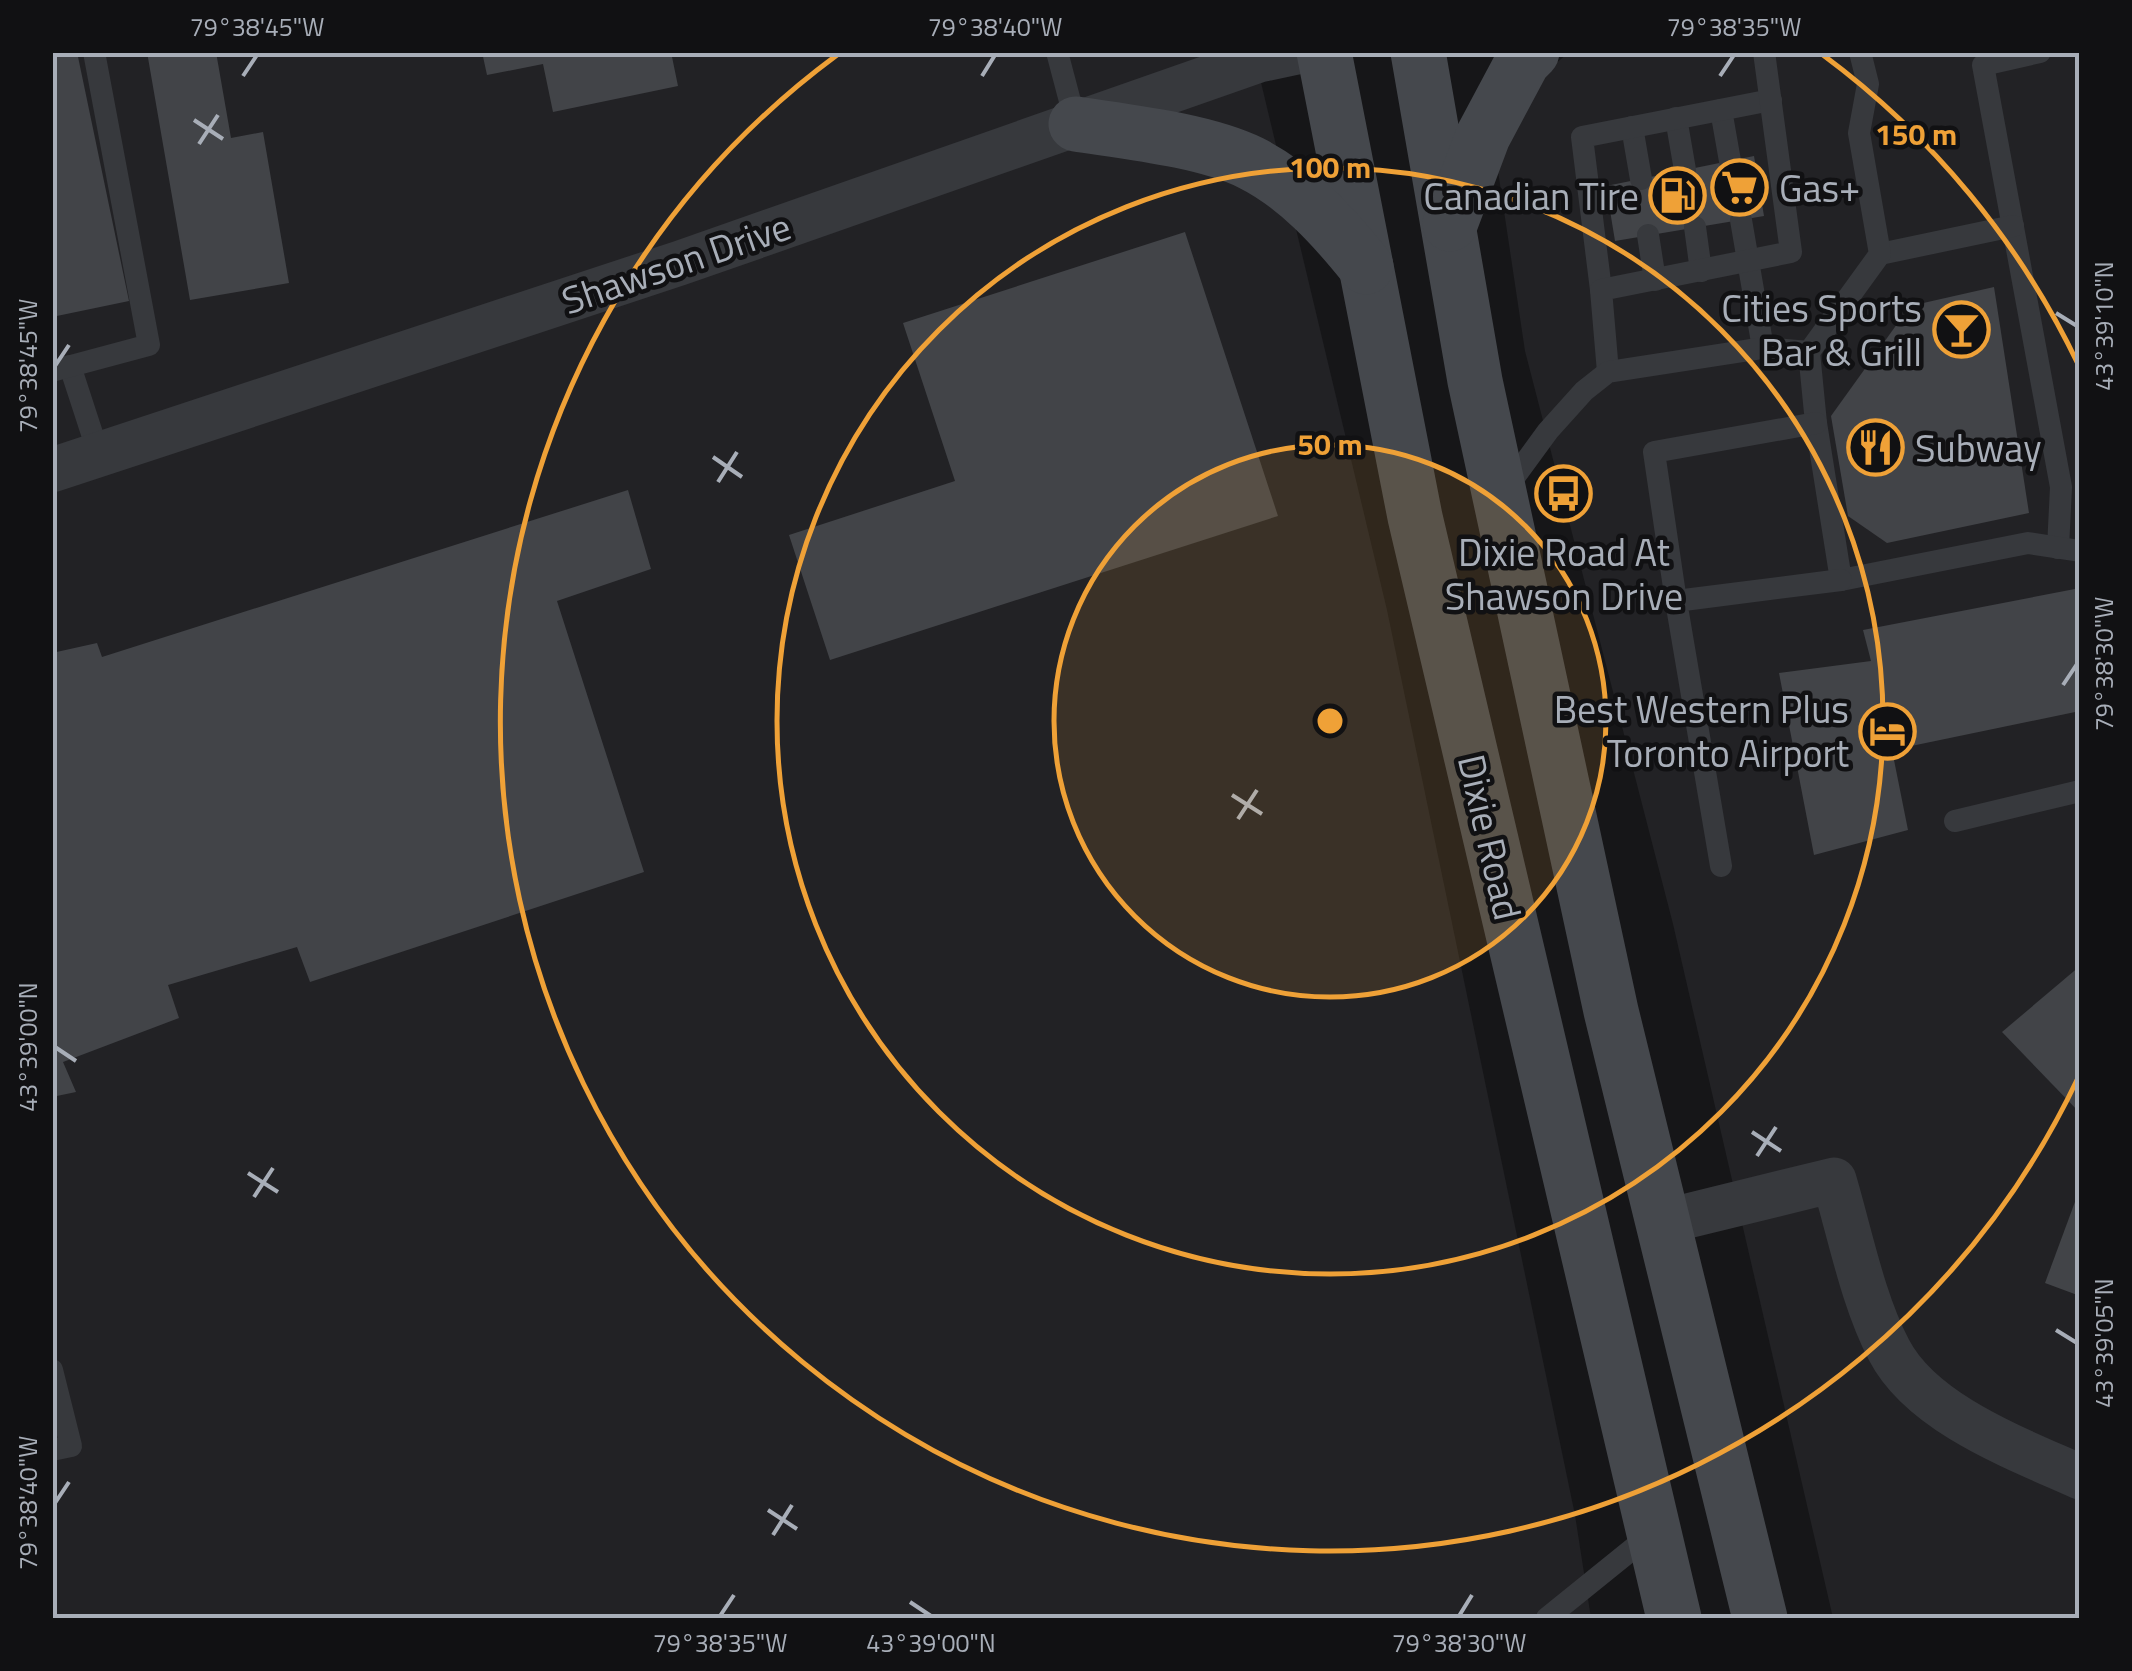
<svg xmlns="http://www.w3.org/2000/svg" width="2132" height="1671" font-family="'Titillium Web',sans-serif">
<style>
.built{fill:#222225}
.building{fill:#424448}
.lines{fill:none;stroke-linecap:round;stroke-linejoin:round}
.service{stroke:#37393d;stroke-width:22}
.minor{stroke:#37393d;stroke-width:45}
.secondary{stroke:#45484d;stroke-width:55}
.ticks{fill:none;stroke:#a8aeb8;stroke-width:4}
.ring{fill:none;stroke:#efa137;stroke-width:5}
.labels{text-anchor:middle;dominant-baseline:central;stroke-width:9;stroke-linejoin:round;paint-order:stroke}
.poi-label{font-size:38px;fill:#a8aeb8;stroke:#111113;text-anchor:end}
.street-label{font-size:38px;fill:#a8aeb8;stroke:#111113}
.centre{fill:#efa137;stroke:#111113;stroke-width:5}
.ring-label{font-size:30px;text-anchor:middle;font-weight:bold;fill:#efa137;stroke:#111113;stroke-width:9;stroke-linejoin:round;paint-order:stroke}
.neatline{fill:none;stroke:#a8aeb8;stroke-width:4}
.ticks-label{font-size:25px;text-anchor:middle;fill:#a8aeb8}
</style>
<rect width="100%" height="100%" fill="#161618"/>
<g class="built">
<polygon points="52,53 1254,53 1387,610 1575,1515 1591,1618 53,1618"/>
<polygon points="1568,53 2079,53 2079,1618 1833,1618 1673,924 1525,351 1498,171 1525,90"/>
</g>
<g class="building">
<polygon points="52,52 77,52 129,301 52,317"/>
<polygon points="147,52 216,52 231,138 263,132 289,283 190,300"/>
<polygon points="482,52 671,52 678,86 553,112 543,64 487,75"/>
<polygon points="1754,156 1764,216 1615,241 1606,186"/>
<polygon points="1185,232 1278,516 830,660 789,535 955,481 903,323"/>
<polygon points="1994,287 2029,513 1887,543 1848,516 1831,416 1910,306"/>
<polygon points="628,490 651,569 557,601 644,872 310,982 297,947 168,985 179,1018 63,1062 76,1092 52,1097 52,653 97,643 102,657"/>
<polygon points="2080,588 2080,711 1892,750 1908,830 1814,855 1779,673 1871,661 1863,630"/>
<polygon points="2080,966 2080,1113 2002,1032"/>
<polygon points="2079,1191 2080,1191 2080,1296 2045,1283"/>
</g>
<g class="lines">
<g class="service">
<polyline points="1057,52 1076,124"/>
<polyline points="2040,52 1983,65 2061,487 2058,548"/>
<polyline points="1721,110 1730,161"/>
<polyline points="1676,118 1685,170"/>
<polyline points="1632,127 1641,179"/>
<polyline points="1741,220 1763,348"/>
<polyline points="1695,227 1701,271"/>
<polyline points="1648,235 1655,280"/>
<polyline points="1880,254 2013,226"/>
<polyline points="1601,290 1582,137 1771,100"/>
<polyline points="1809,352 1880,254 1859,133 1868,84 1860,52"/>
<polyline points="70,366 99,455"/>
<polyline points="52,371 149,345 94,52"/>
<polyline points="1608,372 1601,290 1791,252 1764,52"/>
<polyline points="1505,490 1548,431 1584,391 1608,372 1763,348 1809,352 1816,423 1841,580 2028,543 2080,551"/>
<polyline points="1676,601 1654,452 1816,423"/>
<polyline points="1955,821 2080,791"/>
<polyline points="1721,866 1676,601 1841,580"/>
<polyline points="52,1370 71,1446 52,1450"/>
<polyline points="1547,1618 1651,1534"/>
</g>
<g class="minor">
<polyline points="52,470 680,263 1259,60 1297,52"/>
<path d="M1663,1222l171,-42c16,54 29,121 55,170 33,64 129,99 191,127"/>
</g>
<g class="secondary">
<polyline points="1324,52 1415,517 1674,1618"/>
<polyline points="1418,52 1475,381 1611,1011 1760,1618"/>
<path d="M1076,124c52,8 128,16 175,39 46,23 83,64 115,104"/>
<polyline points="1450,224 1483,136 1523,61 1532,52"/>
</g>
</g>
<path class="ticks" d="M243,76l14,-21M982,76l13,-21M1720,76l14,-21M194,120l29,19M199,144l19,-29M2056,313l21,13M55,366l14,-21M713,457l29,20M718,482l19,-30M2063,685l14,-21M1232,795l30,19M1238,819l19,-29M55,1047l21,14M1752,1132l29,19M1757,1156l19,-29M248,1173l30,19M254,1197l19,-29M2056,1330l21,13M55,1503l14,-21M768,1510l29,19M773,1535l19,-30M910,1602l21,14M720,1616l14,-21M1459,1616l13,-21"/>
<circle cx="1330" cy="721" r="276" fill="#efa137" fill-opacity=".12"/>
<g class="ring">
<circle cx="1330" cy="721" r="276"/>
<circle cx="1330" cy="721" r="553"/>
<path d="M2078 1078A829 829 0 1 1 837 55M1823 55A829 829 0 0 1 2078 364"/>
</g>
<defs>
<symbol id="supermarket-ring" viewBox="-11 -11 22 22"><circle r="9.5" fill="#111113" stroke="#efa137" stroke-width="1.5"/><path d="M-6-5.5h2.5l.6 2H6L4.5 2H-2.5L-4.4-4H-6ZM-1.5 3.2a1.3 1.3 0 1 0 .1 0ZM3 3.2a1.3 1.3 0 1 0 .1 0Z" fill="#efa137"/></symbol>
<symbol id="fuel-ring" viewBox="-11 -11 22 22"><circle r="9.5" fill="#111113" stroke="#efa137" stroke-width="1.5"/><path d="M-5.5-6h7V0h2V4h1.3V-2.5L3-4.5l.8-.8L6-3V5H2.5V1h-1V6h-7ZM-4.2-4.7v3.2H.2V-4.7Z" fill="#efa137"/></symbol>
<symbol id="bar-ring" viewBox="-11 -11 22 22"><circle r="9.5" fill="#111113" stroke="#efa137" stroke-width="1.5"/><path d="M-6-5H6L.8 .8V4.5H3.5V6h-7V4.5H-.8V.8Z" fill="#efa137"/></symbol>
<symbol id="restaurant-ring" viewBox="-11 -11 22 22"><circle r="9.5" fill="#111113" stroke="#efa137" stroke-width="1.5"/><path d="M-5-6h1v4h1v-4h1v4h1v-4h1v5L-1.5 .5V6h-2V.5L-5-1ZM5-6V6H3V1.5H1.5Q1.5-4 5-6Z" fill="#efa137"/></symbol>
<symbol id="bus-ring" viewBox="-11 -11 22 22"><circle r="9.5" fill="#111113" stroke="#efa137" stroke-width="1.5"/><path d="M-5-6H5V4H4V6H2V4H-2V6H-4V4H-5ZM-3.5-4V0h7V-4ZM-3.5 1.2v1.5H-2V1.2ZM2 1.2v1.5H3.5V1.2Z" fill="#efa137"/></symbol>
<symbol id="hotel-ring" viewBox="-11 -11 22 22"><circle r="9.5" fill="#111113" stroke="#efa137" stroke-width="1.5"/><path d="M-6-4.5h1.5V1H6V5H4.5V3h-9V5H-6ZM-4 0a1.8 1.8 0 1 1 3.6 0ZM.5 0V-2.5h3Q6-2.5 6 0Z" fill="#efa137"/></symbol>
</defs>
<g fill-rule="evenodd">
<use href="#supermarket-ring" x="1708" y="156" width="63" height="63"/>
<use href="#fuel-ring" x="1646" y="164" width="63" height="63"/>
<use href="#bar-ring" x="1930" y="298" width="63" height="63"/>
<use href="#restaurant-ring" x="1844" y="416" width="63" height="63"/>
<use href="#bus-ring" x="1532" y="462" width="63" height="63"/>
<use href="#hotel-ring" x="1856" y="700" width="63" height="63"/>
</g>
<g class="labels">
<g class="poi-label">
<text x="1779" y="188" text-anchor="start">Gas+</text>
<text x="1639" y="196">Canadian Tire</text>
<text x="1922" y="308">Cities Sports<tspan x="1922" dy="44">Bar &amp; Grill</tspan></text>
<text x="1915" y="448" text-anchor="start">Subway</text>
<text x="1564" y="552" text-anchor="middle">Dixie Road At<tspan x="1564" dy="44">Shawson Drive</tspan></text>
<text x="1849" y="709">Best Western Plus<tspan x="1849" dy="44">Toronto Airport</tspan></text>
</g>
<g class="street-label">
<text transform="translate(676 263) rotate(-19)">Shawson Drive</text>
<text transform="translate(1490 837) rotate(77)">Dixie Road</text>
</g>
</g>
<circle cx="1330" cy="721" r="15" class="centre"/>
<g class="ring-label">
<text x="1916" y="145">150 m</text>
<text x="1330" y="178">100 m</text>
<text x="1330" y="455">50 m</text>
</g>
<rect width="2132" height="1671" fill="none" stroke="#111113" stroke-width="110"/>
<rect x="55" y="55" width="2022" height="1561" class="neatline"/>
<g class="ticks-label">
<text x="257" y="36">79°38'45"W</text>
<text x="995" y="36">79°38'40"W</text>
<text x="1734" y="36">79°38'35"W</text>
<text transform="translate(2104 326) rotate(-90)" y="9">43°39'10"N</text>
<text transform="translate(28 366) rotate(-90)" y="9">79°38'45"W</text>
<text transform="translate(2104 664) rotate(-90)" y="9">79°38'30"W</text>
<text transform="translate(28 1047) rotate(-90)" y="9">43°39'00"N</text>
<text transform="translate(2104 1343) rotate(-90)" y="9">43°39'05"N</text>
<text transform="translate(28 1503) rotate(-90)" y="9">79°38'40"W</text>
<text x="720" y="1652">79°38'35"W</text>
<text x="931" y="1652">43°39'00"N</text>
<text x="1459" y="1652">79°38'30"W</text>
</g>
</svg>
